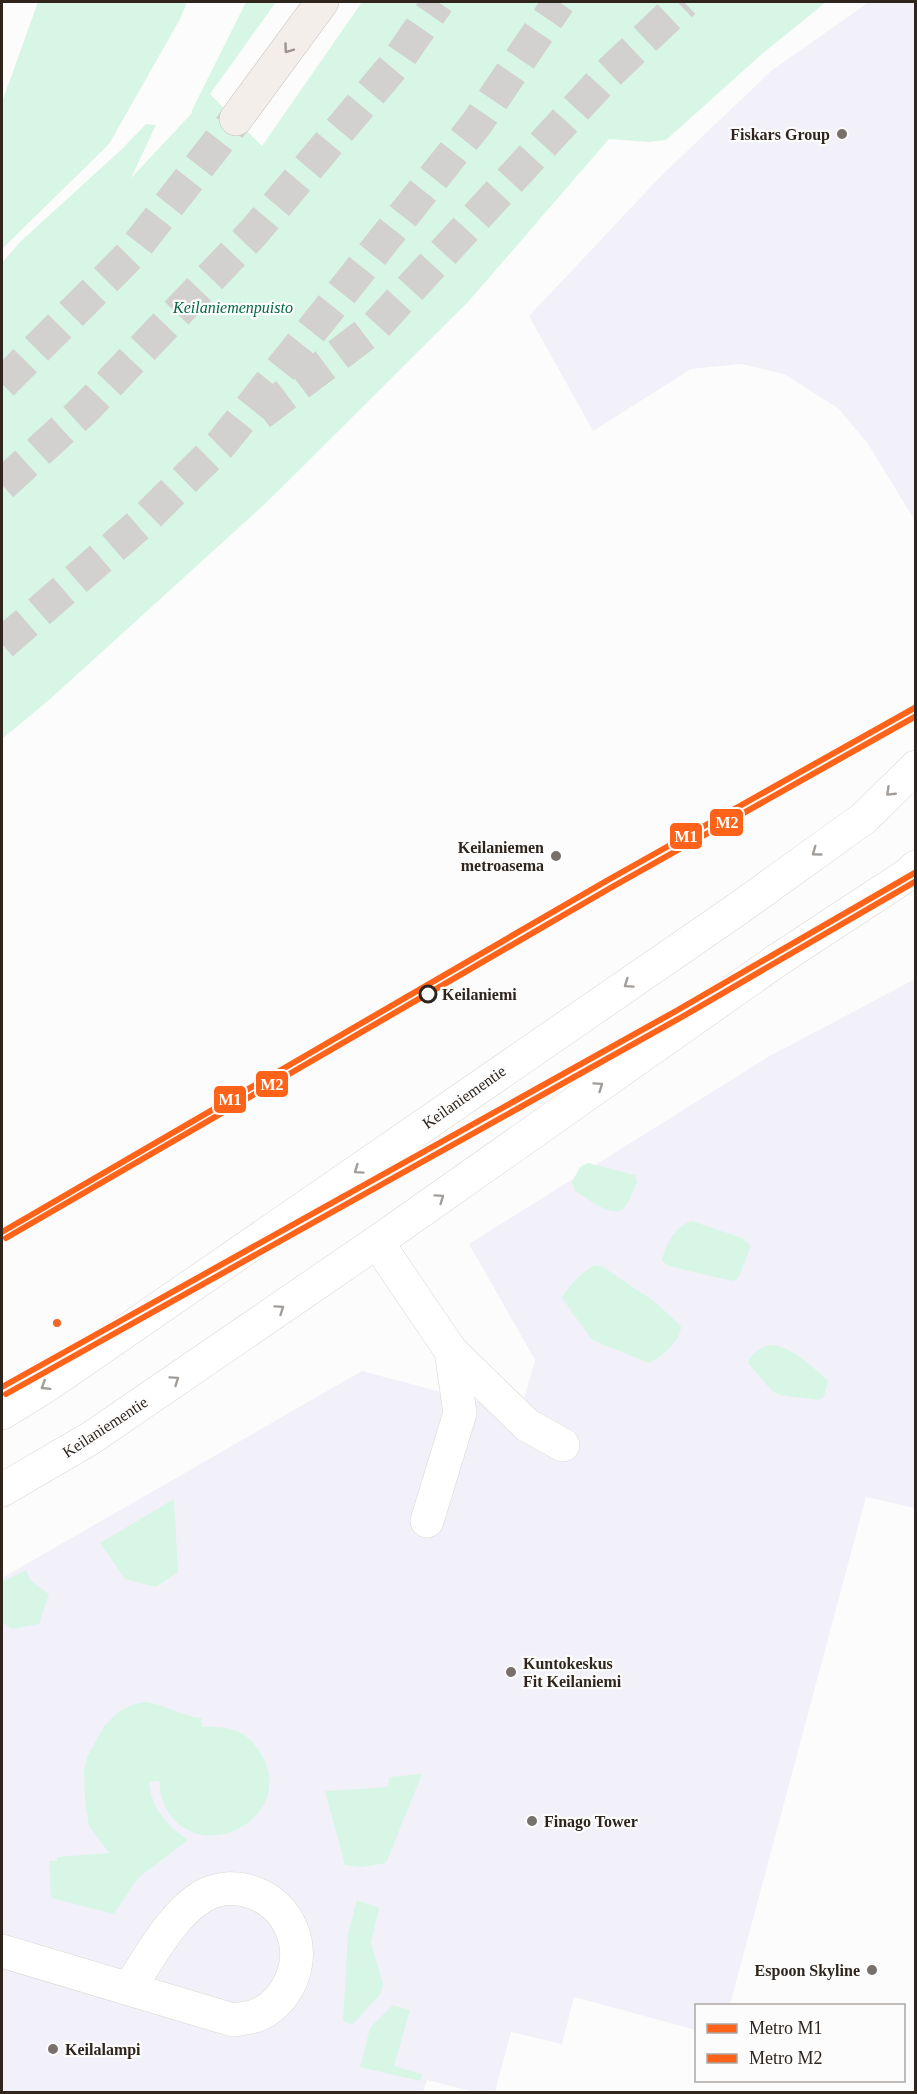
<svg xmlns="http://www.w3.org/2000/svg" width="917" height="2094" font-family="Georgia,serif">
<style>
.commercial{fill:#f2f1f9}
.green{fill:#d8f6e6}
.lines{fill:none;stroke-linecap:round;stroke-linejoin:round}
.highway-tunnel{stroke:#d3d1cf;stroke-width:33;stroke-dasharray:33 16;stroke-linecap:butt}
.minor-casing{stroke:#dcd7d2;stroke-width:34}
.highway-casing{stroke:#c8c2bf;stroke-width:34}
.minor{stroke:#fff;stroke-width:33}
.highway{stroke:#f4eeeb;stroke-width:33}
.metro-1-casing{stroke:#fcfcfc;stroke-width:10}
.metro-2-casing{stroke:#fcfcfc;stroke-width:10}
.metro-1{stroke:#ff6319;stroke-width:6}
.metro-2{stroke:#ff6319;stroke-width:6}
.oneway{stroke:#9b948e}
.oneway2{stroke:#a19d99}
.poi-dot{fill:#77706b;stroke:#fcfcfc;stroke-width:2}
.stop-dot{fill:#fcfcfc;stroke:#2f251d;stroke-width:3}
.bus-dot{fill:#f26522;stroke:#fcfcfc;stroke-width:2}
.labels{text-anchor:middle;dominant-baseline:central;stroke-width:4.5;stroke-linejoin:round;paint-order:stroke}
.poi-label{font-size:16px;font-weight:bold;fill:#2f251d;stroke:#fcfcfc;text-anchor:end}
.park-label{font-size:16px;font-style:italic;fill:#036845;stroke:#fcfcfc}
.stop-label{font-size:16px;font-weight:bold;fill:#2f251d;stroke:#fcfcfc;text-anchor:start}
.street-label{font-size:16px;fill:#2f251d;stroke:#fcfcfc}
.line-badge{stroke:#fcfcfc;stroke-width:2}
.badge-label{font-size:16px;text-anchor:middle;font-weight:bold;fill:#fff}
</style>
<rect width="100%" height="100%" fill="#fcfcfc"/>
<g class="commercial">
<polygon points="869,2 915,2 916,517 914,519 868,444 839,409 784,374 741,364 691,369 593,431 529,316 660,177 771,71"/>
<polygon points="915,979 915,1508 866,1497 730,2005 696,2006 696,2030 574,1997 562,2044 511,2032 495,2092 474,2092 427,2080 423,2092 2,2092 2,1578 362,1371 520,1413 535,1360 469,1244 768,1057"/>
</g>
<g class="green">
<polygon points="38,2 187,2 180,19 109,144 2,249 2,102"/>
<polygon points="246,2 276,2 210,94 262,146 362,2 826,2 762,54 666,140 648,142 609,139 468,302 268,501 49,700 2,739 2,263 20,242 122,149 146,124 156,125 131,178 192,113 192,110"/>
<path d="M588,1163l47,12 2,7c-4,7 -7,20 -13,26 -11,12 -38,-11 -49,-17l-3,-9 8,-15z"/>
<path d="M692,1221l50,17 9,8 -13,33 -6,2 -63,-15 -7,-5c2,-15 15,-37 30,-40z"/>
<path d="M595,1265l8,2 52,35 26,24c0,15 -19,31 -32,37l-57,-23 -30,-42c6,-12 21,-27 33,-33z"/>
<path d="M772,1345c20,2 41,22 56,36l-4,16 -5,3 -40,-5 -7,-4 -24,-28c3,-10 14,-17 24,-18z"/>
<polygon points="174,1499 178,1572 156,1587 125,1579 100,1543"/>
<polygon points="26,1570 31,1581 49,1594 39,1624 13,1629 2,1622 2,1582"/>
<path d="M146,1702c20,3 36,14 55,16l1,9c23,-1 42,2 56,22 48,69 -68,127 -96,50 -2,-5 -2,-12 -3,-18l-10,1c3,27 17,43 39,58l-50,38 -24,36 -63,-16 -2,-37h8v-4l52,-4 -20,-27 -4,-24 -1,-32 4,-15 16,-29 14,-14 13,-7z"/>
<polygon points="422,1774 386,1863 361,1867 345,1865 325,1791 388,1787 389,1777"/>
<polygon points="357,1900 379,1908 371,1943 383,1984 381,1993 352,2025 343,2021 348,1934"/>
<polygon points="393,2005 410,2010 394,2066 422,2074 420,2081 360,2067 370,2028"/>
</g>
<g class="lines">
<g class="highway-tunnel">
<polyline points="2,384 129,256 236,119"/>
<polyline points="260,414 375,327 606,76 684,2"/>
<polyline points="2,485 84,410 253,233 396,63 438,2"/>
<polyline points="2,644 141,523 222,443 477,123 559,2"/>
</g>
<defs>
<g id="minor">
<polyline points="377,1242 451,1351 527,1425 563,1445"/>
<polyline points="2,1413 49,1384 739,908 864,818 916,767"/>
<polyline points="2,1490 91,1438 377,1242 776,961 907,875 916,867"/>
<polyline points="427,1521 460,1413 451,1351"/>
<path d="M2,1951l231,69c7,-1 15,-2 22,-4 34,-13 51,-55 36,-88 -14,-33 -55,-50 -88,-32 -31,18 -54,63 -74,92"/>
</g>
<polyline id="highway" points="236,119 322,2"/>
</defs>
<use href="#minor" class="minor-casing"/>
<use href="#highway" class="highway-casing"/>
<use href="#minor" class="minor"/>
<use href="#highway" class="highway"/>
<defs>
<g id="metro-1">
<polyline points="2,1232 608,880 916,707"/>
<polyline points="2,1387 676,1011 916,872"/>
</g>
<g id="metro-2">
<polyline points="6,1238 612,887 916,716"/>
<polyline points="6,1394 680,1018 916,881"/>
</g>
</defs>
<use href="#metro-1" class="metro-1-casing"/>
<use href="#metro-2" class="metro-2-casing"/>
<use href="#metro-1" class="metro-1"/>
<use href="#metro-2" class="metro-2"/>
</g>
<defs><path id="oneway-chevron" d="M-2-3.5L2.5 0L-2 3.5" fill="none" stroke-width="1.6" stroke-linecap="round" stroke-linejoin="round" transform="scale(1.5)"/></defs>
<use class="oneway" href="#oneway-chevron" transform="translate(288 49) rotate(126)"/>
<g class="oneway2">
<use href="#oneway-chevron" transform="translate(890 792) rotate(136)"/>
<use href="#oneway-chevron" transform="translate(816 852) rotate(144)"/>
<use href="#oneway-chevron" transform="translate(628 984) rotate(145)"/>
<use href="#oneway-chevron" transform="translate(599 1086) rotate(-35)"/>
<use href="#oneway-chevron" transform="translate(358 1170) rotate(145)"/>
<use href="#oneway-chevron" transform="translate(440 1198) rotate(-35)"/>
<use href="#oneway-chevron" transform="translate(280 1309) rotate(-34)"/>
<use href="#oneway-chevron" transform="translate(175 1380) rotate(-34)"/>
<use href="#oneway-chevron" transform="translate(45 1386) rotate(148)"/>
</g>
<g class="poi-dot">
<circle cx="842" cy="134" r="6"/>
<circle cx="556" cy="856" r="6"/>
<circle cx="511" cy="1672" r="6"/>
<circle cx="532" cy="1821" r="6"/>
<circle cx="872" cy="1970" r="6"/>
<circle cx="53" cy="2049" r="6"/>
</g>
<circle class="stop-dot" cx="428" cy="994" r="8"/>
<circle class="bus-dot" cx="57" cy="1323" r="5"/>
<g class="labels">
<g class="poi-label">
<text x="830" y="134">Fiskars Group</text>
<text x="544" y="847">Keilaniemen<tspan x="544" dy="18">metroasema</tspan></text>
<text x="523" y="1663" text-anchor="start">Kuntokeskus<tspan x="523" dy="18">Fit Keilaniemi</tspan></text>
<text x="544" y="1821" text-anchor="start">Finago Tower</text>
<text x="860" y="1970">Espoon Skyline</text>
<text x="65" y="2049" text-anchor="start">Keilalampi</text>
</g>
<g class="park-label">
<text x="233" y="307">Keilaniemenpuisto</text>
</g>
<g class="stop-label">
<text x="442" y="994">Keilaniemi</text>
</g>
<g class="street-label">
<text transform="translate(464 1097) rotate(-35)">Keilaniementie</text>
<text transform="translate(105 1427) rotate(-33)">Keilaniementie</text>
</g>
</g>
<g class="line-badge">
<rect x="709" y="808" width="35" height="29" rx="6" fill="#ff6319"/>
<rect x="669" y="822" width="34" height="28" rx="6" fill="#ff6319"/>
<rect x="255" y="1070" width="34" height="28" rx="6" fill="#ff6319"/>
<rect x="213" y="1085" width="34" height="29" rx="6" fill="#ff6319"/>
</g>
<g class="badge-label">
<text x="727" y="828">M2</text>
<text x="686" y="842">M1</text>
<text x="272" y="1090">M2</text>
<text x="230" y="1105">M1</text>
</g>
<rect width="917" height="2094" fill="none" stroke="#2f251d" stroke-width="6"/>
<rect x="695" y="2004" width="210" height="78" fill="#fcfcfc" stroke="#aaa6a3" stroke-width="1.5"/>
<rect x="707" y="2024" width="30" height="9" fill="#ff6319" stroke="#aaa6a3" stroke-width="1.5"/>
<text x="749" y="2034" font-size="18" fill="#2f251d">Metro M1</text>
<rect x="707" y="2054" width="30" height="9" fill="#ff6319" stroke="#aaa6a3" stroke-width="1.5"/>
<text x="749" y="2064" font-size="18" fill="#2f251d">Metro M2</text>
</svg>
